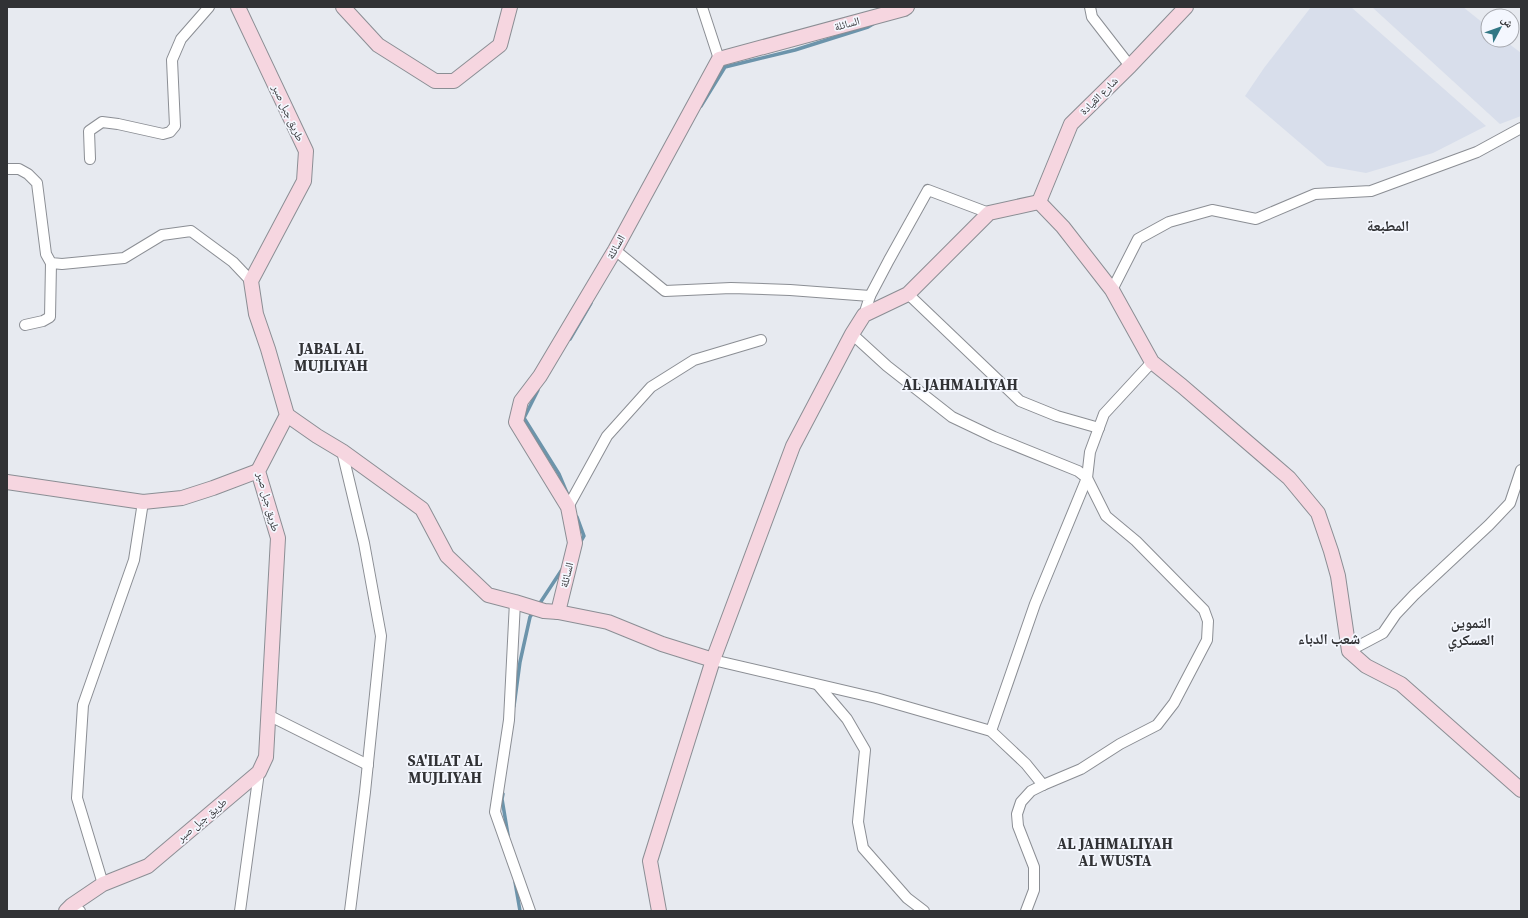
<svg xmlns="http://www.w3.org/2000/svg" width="1528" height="918" font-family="'Source Serif 4','Noto Naskh Arabic',serif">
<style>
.built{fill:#d8deeb}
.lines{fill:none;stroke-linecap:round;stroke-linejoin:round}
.stream{stroke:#6c94ab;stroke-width:3.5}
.street-casing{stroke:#8b8e94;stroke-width:12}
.secondary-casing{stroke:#8b8e94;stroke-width:16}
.street{stroke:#fff;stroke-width:10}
.secondary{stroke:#f6d6e0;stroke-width:14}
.labels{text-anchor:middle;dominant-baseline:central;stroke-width:3.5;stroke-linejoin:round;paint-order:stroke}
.street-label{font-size:11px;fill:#313235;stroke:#f4f7fe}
.district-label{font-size:15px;font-weight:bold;fill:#313235;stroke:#f4f7fe}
</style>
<rect width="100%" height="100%" fill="#e7eaf0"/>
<g class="built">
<polygon points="1311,7 1351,7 1486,126 1433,153 1366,173 1327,166 1245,96 1264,68"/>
<polygon points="1372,7 1463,7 1488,27 1488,40 1504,40 1521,53 1521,116 1500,124"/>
</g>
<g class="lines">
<g class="stream">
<polyline points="701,106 725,67 795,50 868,27 873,24"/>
<polyline points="570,339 591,303"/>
<polyline points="538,390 524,418 559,474 567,493"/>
<polyline points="577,517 584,536 580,543"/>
<polyline points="538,606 563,568"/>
<polyline points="514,706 520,662 530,617 534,611"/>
<polyline points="503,794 502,799 508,835"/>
<polyline points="515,882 520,911"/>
</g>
<defs>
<g id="street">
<polyline points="702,7 719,59"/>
<polyline points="1090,7 1092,17 1130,66"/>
<polyline points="90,159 89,131 102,122 118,124 163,134 170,132 175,126 172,60 181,39 209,7"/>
<polyline points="7,169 19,169 28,174 37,183 46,254 51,263 62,264 124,258 162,235 191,231 233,262 251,281"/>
<polyline points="615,250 665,291 731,288 790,290 870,296 864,315"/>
<polyline points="1112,290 1138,239 1169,222 1212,210 1256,219 1315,194 1371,191 1477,152 1521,128"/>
<polyline points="908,294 1020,401 1057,416 1099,428"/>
<polyline points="870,296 889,260 928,190 989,213"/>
<polyline points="25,325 43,321 50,317 51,263"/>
<polyline points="852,334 887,366 952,417 994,437 1078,471 1087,478 1106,516 1136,541 1204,610 1208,621 1207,640 1174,703 1157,725 1120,744 1081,769 1043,785 1031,791 1021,802 1017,814 1018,826 1034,867 1034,890 1026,911"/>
<polyline points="342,451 364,543 381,636 365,792 350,911"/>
<polyline points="568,507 607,436 651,387 694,360 761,340"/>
<polyline points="515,602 509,720 495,812 530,911"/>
<polyline points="1349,651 1383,633 1396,614 1414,595 1489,525 1510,503 1521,470"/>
<polyline points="713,660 876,698 991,731 1026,764 1043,785"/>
<polyline points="818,685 847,719 865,750 858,822 863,848 907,898 924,911"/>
<polyline points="268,715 368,765"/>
<polyline points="991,731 1035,604 1087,478 1090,452 1104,414 1152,362"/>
<polyline points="103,884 77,798 83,705 134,560 143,502"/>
<polyline points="72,905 80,911"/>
<polyline points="240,911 259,772"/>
</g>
<g id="secondary">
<polyline points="343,7 378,45 435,81 454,81 500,45 510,7"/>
<polyline points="1039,202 1063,227 1112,290 1152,362 1182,386 1289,478 1318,513 1331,551 1338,576 1349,651 1366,666 1401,684 1521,790"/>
<polyline points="1039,202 1071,124 1130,66 1186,7"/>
<polyline points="287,415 317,436 342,451 422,509 447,556 488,595 515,602 544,611 558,612 608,622 662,644 713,660"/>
<polyline points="7,482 143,502 182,498 213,488 258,471"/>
<polyline points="558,612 575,543 568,507 516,422 521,401 540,376 615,250 719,59 904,9 907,7"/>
<polyline points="66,911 72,905 103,884 148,866 259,772 266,757 278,538 258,471 287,415 268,349 256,314 251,281 304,181 306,151 238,7"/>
<polyline points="659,911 650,861 713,660 793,446 852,334 864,315 908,294 989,213 1039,202"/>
</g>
</defs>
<use href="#street" class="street-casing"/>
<use href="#secondary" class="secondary-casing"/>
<use href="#street" class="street"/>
<use href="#secondary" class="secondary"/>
</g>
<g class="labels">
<g class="street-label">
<text transform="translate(847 24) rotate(-15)">السائلة</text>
<text transform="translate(1099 96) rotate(-45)">شارع القيادة</text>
<text transform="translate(288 113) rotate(65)">طريق جبل صبر</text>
<text transform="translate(616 247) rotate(-61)">السائلة</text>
<text transform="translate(268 502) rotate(75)">طريق جبل صبر</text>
<text transform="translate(567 575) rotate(-76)">السائلة</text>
<text transform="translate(202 820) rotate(-40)">طريق جبل صبر</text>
</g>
<g class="district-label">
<text x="1388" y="225">المطبعة</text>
<text x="331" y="348">JABAL AL<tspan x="331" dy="17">MUJLIYAH</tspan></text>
<text x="960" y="384">AL JAHMALIYAH</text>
<text x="1471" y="622">التموين<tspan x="1471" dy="17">العسكري</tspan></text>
<text x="1329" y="638">شعب الدباء</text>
<text x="445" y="760">SA'ILAT AL<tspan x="445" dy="17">MUJLIYAH</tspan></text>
<text x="1115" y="843">AL JAHMALIYAH<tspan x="1115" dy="17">AL WUSTA</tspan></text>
</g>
</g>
<rect width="1528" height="918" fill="none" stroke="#313235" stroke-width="16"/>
<g transform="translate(1500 28) rotate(49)"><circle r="19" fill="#f4f7fe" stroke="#a6a8ae"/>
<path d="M0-3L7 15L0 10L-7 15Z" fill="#327785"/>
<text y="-6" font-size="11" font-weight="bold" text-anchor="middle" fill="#313235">ش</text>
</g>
</svg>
